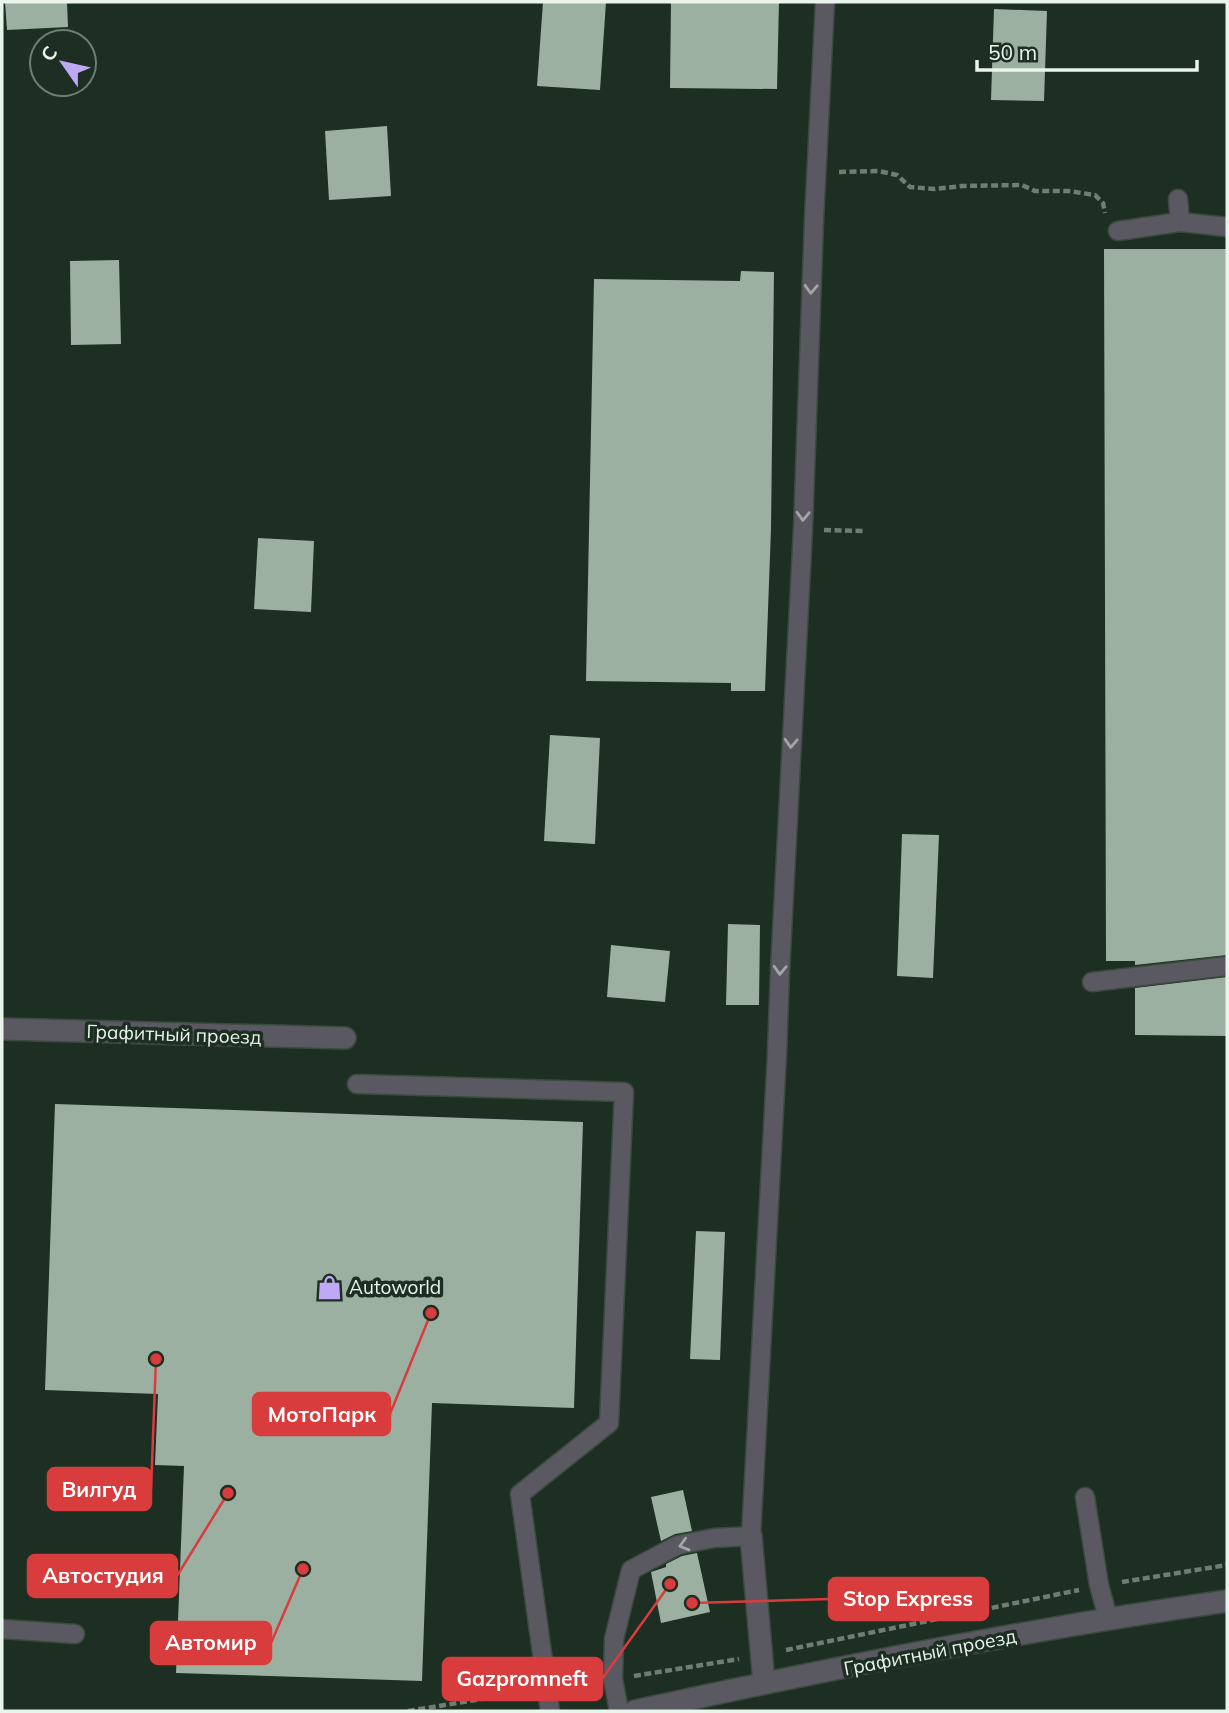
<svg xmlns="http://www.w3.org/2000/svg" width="1229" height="1713" font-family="Mulish,sans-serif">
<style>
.building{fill:#9cb0a1}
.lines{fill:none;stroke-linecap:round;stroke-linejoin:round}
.service-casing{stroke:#3a4a3e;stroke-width:21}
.minor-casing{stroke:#3a4a3e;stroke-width:24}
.tertiary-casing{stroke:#3a4a3e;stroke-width:24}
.path{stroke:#6f7d73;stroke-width:4.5;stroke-dasharray:7 3.5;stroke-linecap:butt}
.service{stroke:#5a5861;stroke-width:18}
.minor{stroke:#5a5861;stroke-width:21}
.tertiary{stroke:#5a5861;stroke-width:21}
.oneway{stroke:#a2a6a6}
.labels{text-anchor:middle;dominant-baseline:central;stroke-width:7;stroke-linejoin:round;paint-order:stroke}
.street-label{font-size:19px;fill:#e9f4eb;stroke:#1d2e22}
.poi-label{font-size:19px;fill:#e9f4eb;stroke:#1d2e22;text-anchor:start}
.leader{fill:none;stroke:#d83c3c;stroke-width:2.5}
.callout-dot{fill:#d83c3c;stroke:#1d2e22;stroke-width:2.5}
.callout{fill:#d83c3c;stroke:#d83c3c;stroke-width:2.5}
.callout-label{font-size:21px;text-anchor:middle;font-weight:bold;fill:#fff}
</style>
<rect width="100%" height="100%" fill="#1d2e22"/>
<g class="building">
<polygon points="5,2 67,2 68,27 7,30"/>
<polygon points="543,2 606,2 600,90 537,86"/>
<polygon points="671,2 779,2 777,89 670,88"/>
<polygon points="994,9 1047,11 1044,101 991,100"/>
<polygon points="387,126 391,196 329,200 325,131"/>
<polygon points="1104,249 1227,249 1227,955 1135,965 1135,961 1106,961"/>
<polygon points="119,260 121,344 71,345 70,261"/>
<polygon points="741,271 774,272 771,529 765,691 731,691 731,683 586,681 594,279 740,281"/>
<polygon points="258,538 314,541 311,612 254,609"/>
<polygon points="550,735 600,738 595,844 544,841"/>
<polygon points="902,834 939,835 933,978 897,976"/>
<polygon points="728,924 760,925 759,1005 726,1005"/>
<polygon points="611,945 670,951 665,1002 607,997"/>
<polygon points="1227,977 1227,1036 1135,1035 1135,988"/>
<polygon points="55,1104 583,1122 574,1408 432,1403 422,1681 176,1673 184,1466 155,1465 158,1394 45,1390"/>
<polygon points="696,1231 725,1232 720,1360 690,1359"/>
<polygon points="683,1490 692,1531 675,1534 661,1541 651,1497"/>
<polygon points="697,1553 710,1612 661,1623 651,1572 666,1567 666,1564 682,1556"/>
</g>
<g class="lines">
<defs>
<g id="service">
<polyline points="1178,199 1180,222"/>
<polyline points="1118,231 1180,222 1227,227"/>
<polyline points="1092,982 1227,966"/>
<polyline points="357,1084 624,1092 609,1423 520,1494 550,1711"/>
<polyline points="1085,1497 1099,1585 1108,1618"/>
<polyline points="2,1629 75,1634"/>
<polyline points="619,1711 613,1679 614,1639 631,1570 678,1545 714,1538 751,1536 777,1054 780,971 803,529 814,220 825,2"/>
</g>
<g id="minor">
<polyline points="2,1029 345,1038"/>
<polyline points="751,1536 764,1683"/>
</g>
<path id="tertiary" d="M635,1711c196,-43 394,-82 592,-110"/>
</defs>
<use href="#service" class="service-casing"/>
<use href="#minor" class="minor-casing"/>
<use href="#tertiary" class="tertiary-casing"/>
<g class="path">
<polyline points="839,172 879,171 897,175 910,187 935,189 962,186 1022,185 1035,191 1068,191 1095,195 1103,203 1105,213"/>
<polyline points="824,530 866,531"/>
<polyline points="1122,1582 1227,1565"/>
<polyline points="786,1650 1079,1590"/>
<polyline points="634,1676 739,1659"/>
<polyline points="568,1685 590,1682"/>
<polyline points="408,1711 525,1692"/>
</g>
<use href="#service" class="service"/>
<use href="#minor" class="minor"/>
<use href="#tertiary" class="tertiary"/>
</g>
<defs><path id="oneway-chevron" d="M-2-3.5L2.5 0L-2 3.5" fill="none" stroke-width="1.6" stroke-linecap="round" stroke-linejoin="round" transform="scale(1.75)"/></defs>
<g class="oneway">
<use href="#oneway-chevron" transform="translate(811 289) rotate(92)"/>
<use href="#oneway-chevron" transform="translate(803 516) rotate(92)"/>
<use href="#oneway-chevron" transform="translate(791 743) rotate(93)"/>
<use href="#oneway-chevron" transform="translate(780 970) rotate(92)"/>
<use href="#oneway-chevron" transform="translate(684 1545) rotate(164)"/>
</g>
<defs>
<symbol id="shop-bare" viewBox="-9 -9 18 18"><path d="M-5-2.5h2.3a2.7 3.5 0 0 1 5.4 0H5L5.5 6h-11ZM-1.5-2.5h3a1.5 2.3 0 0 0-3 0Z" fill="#bfa9f4" stroke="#1d2e22" stroke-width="2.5" paint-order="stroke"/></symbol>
</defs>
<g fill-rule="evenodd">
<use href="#shop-bare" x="312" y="1270" width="35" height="35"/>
</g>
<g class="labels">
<g class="street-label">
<text transform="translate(174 1034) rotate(2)">Графитный проезд</text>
<text transform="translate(930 1652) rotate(-11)">Графитный проезд</text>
</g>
<g class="poi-label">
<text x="349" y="1287">Autoworld</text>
</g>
</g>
<path class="leader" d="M431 1313L390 1414M156 1359L151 1489M228 1493L177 1576M692 1603L829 1599M303 1569L271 1643M670 1584L602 1679"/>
<g class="callout-dot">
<circle cx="431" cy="1313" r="7"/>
<circle cx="156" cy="1359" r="7"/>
<circle cx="228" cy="1493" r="7"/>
<circle cx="692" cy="1603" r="7"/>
<circle cx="303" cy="1569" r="7"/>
<circle cx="670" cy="1584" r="7"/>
</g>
<g class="callout">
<rect x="253" y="1393" width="137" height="42" rx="7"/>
<rect x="48" y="1468" width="103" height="42" rx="7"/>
<rect x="28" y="1555" width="149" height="42" rx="7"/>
<rect x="829" y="1578" width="159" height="42" rx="7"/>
<rect x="151" y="1622" width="120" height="42" rx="7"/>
<rect x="443" y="1658" width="159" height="42" rx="7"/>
</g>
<g class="callout-label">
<text x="322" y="1422">МотоПарк</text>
<text x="99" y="1497">Вилгуд</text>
<text x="103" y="1583">Автостудия</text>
<text x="908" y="1606">Stop Express</text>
<text x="211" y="1650">Автомир</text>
<text x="522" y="1686">Gazpromneft</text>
</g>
<rect width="1229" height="1713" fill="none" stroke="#e9f4eb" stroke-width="7"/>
<g transform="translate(63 63) rotate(304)"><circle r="33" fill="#1d2e22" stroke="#6f7d72" stroke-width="2"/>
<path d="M0-5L12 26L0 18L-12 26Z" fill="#bfa9f4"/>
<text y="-10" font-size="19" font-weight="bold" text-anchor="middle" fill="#e9f4eb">С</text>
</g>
<path d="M977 60v10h220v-10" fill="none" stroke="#e9f4eb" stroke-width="3.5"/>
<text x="988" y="60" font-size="21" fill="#e9f4eb" stroke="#1d2e22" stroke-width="5" paint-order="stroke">50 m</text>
</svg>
